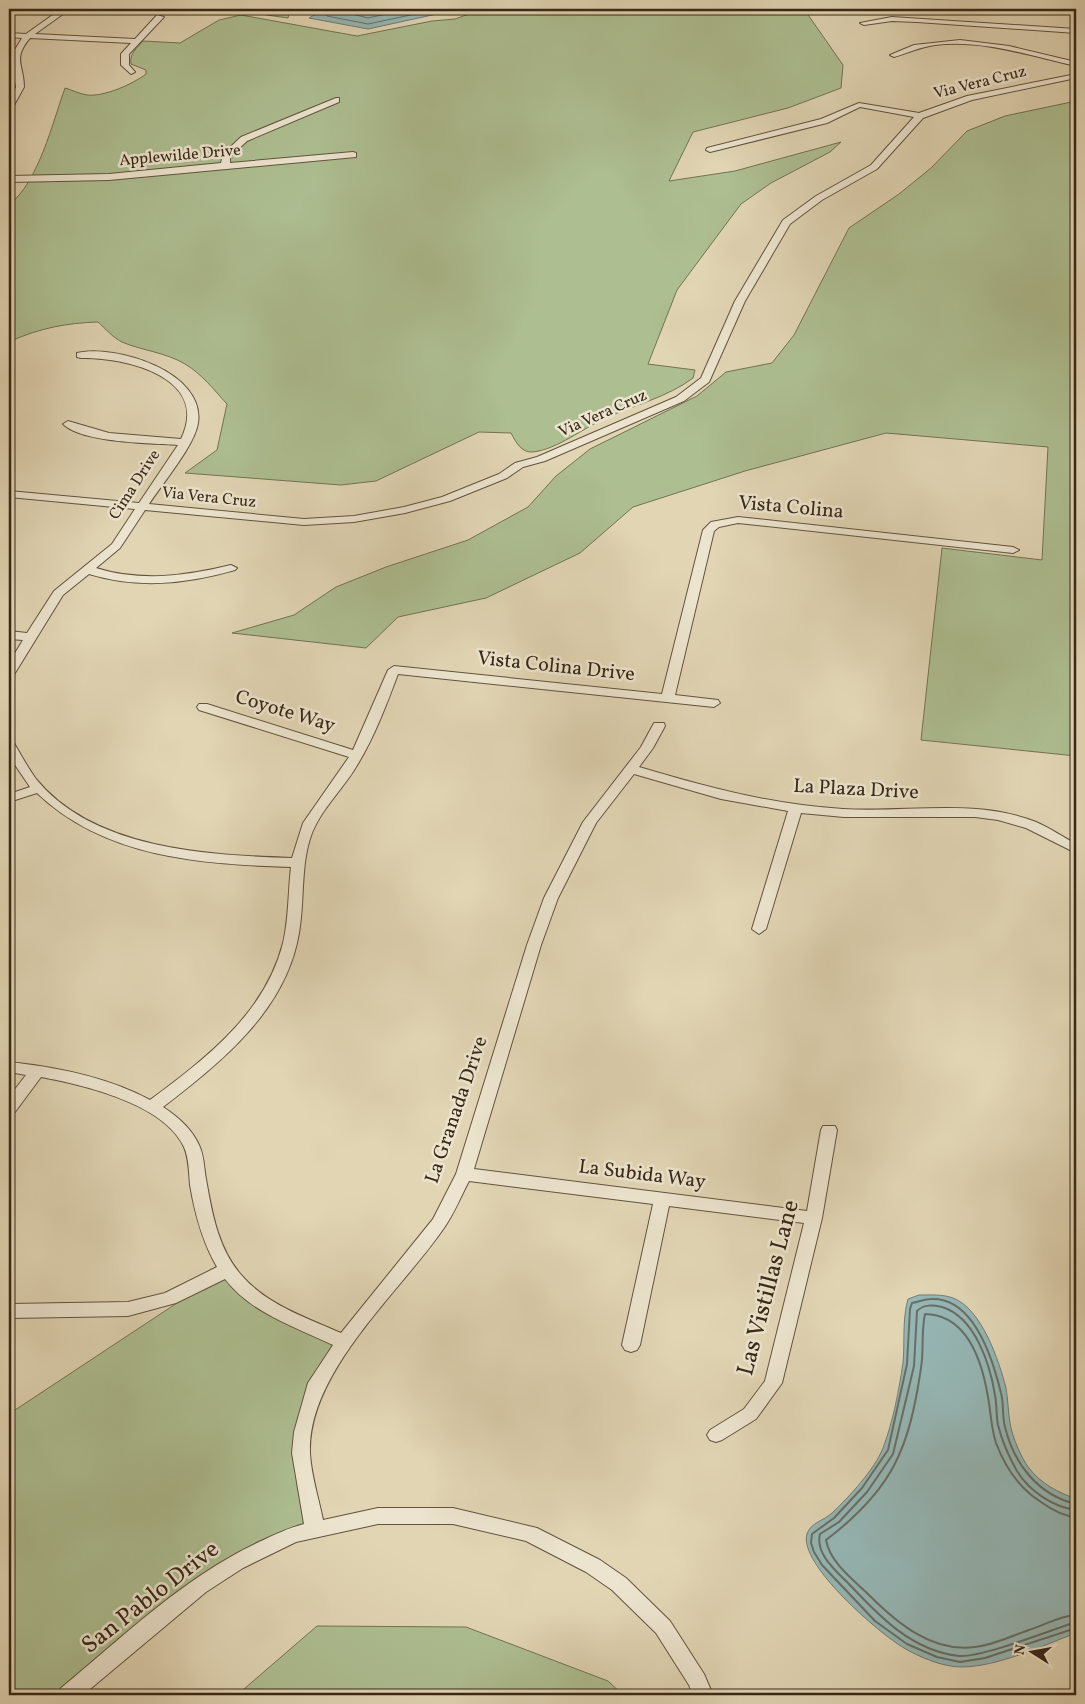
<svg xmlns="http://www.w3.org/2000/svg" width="1085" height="1704" font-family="Vollkorn,serif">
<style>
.green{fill:#adbe91;stroke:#727354}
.water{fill:#96b7b5;stroke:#707e75}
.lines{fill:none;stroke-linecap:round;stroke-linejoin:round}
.shore-far1{stroke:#677066;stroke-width:1}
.shore{stroke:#677066;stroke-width:2}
.minor-casing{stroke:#62533e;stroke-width:2}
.minor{fill:#ece4ce;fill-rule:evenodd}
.labels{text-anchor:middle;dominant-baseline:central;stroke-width:5;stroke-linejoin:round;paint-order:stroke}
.far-street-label{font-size:16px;fill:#382816;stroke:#ece4ce}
.street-label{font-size:20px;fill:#382816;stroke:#ece4ce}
.near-street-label{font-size:24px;fill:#382816;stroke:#ece4ce}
</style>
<rect width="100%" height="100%" fill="#e1d5b4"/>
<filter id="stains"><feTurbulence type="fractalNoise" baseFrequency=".004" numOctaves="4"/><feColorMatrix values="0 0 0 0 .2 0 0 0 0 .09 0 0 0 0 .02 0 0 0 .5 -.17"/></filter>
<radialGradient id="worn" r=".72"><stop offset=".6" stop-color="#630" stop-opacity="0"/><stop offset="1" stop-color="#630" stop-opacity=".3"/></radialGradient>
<g class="green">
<polygon points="248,9 290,9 288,18 246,12"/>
<path d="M483,9h321l39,56 -2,23 -53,20 -95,24 -24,49 66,-10 106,-29 -11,10 -59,31 -30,21 -64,86 -29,74 47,6 -2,8c-25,19 -59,27 -87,40 -23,10 -48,31 -73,34 -12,1 -17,-10 -22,-19l-32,-1 -103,49 -35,4 -156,-12 32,-23 10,-46c-13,-14 -25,-30 -42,-40 -20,-12 -42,-13 -63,-22 -10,-5 -16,-13 -24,-20 -31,1 -58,6 -87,19l-2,5v-141c30,-24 43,-81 56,-117 7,2 15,6 22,7 17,2 46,-11 59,-21v-4l-15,-6c-2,-10 6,-16 12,-23l37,2 39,-23 22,-5 116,21 75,-15 23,-2z"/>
<polygon points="973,9 1076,9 1076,14"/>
<polygon points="1076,101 1076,756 921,740 942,548 1042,560 1048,447 886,433 745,471 633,507 580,553 486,598 398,617 366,648 232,633 294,615 336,587 386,567 468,540 528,507 556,476 590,449 697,396 726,372 772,363 794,335 849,228 899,194 931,168 967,131 1005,116"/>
<polygon points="227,1270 239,1283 344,1342 305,1422 316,1529 206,1582 70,1695 9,1695 9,1414"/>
<polygon points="317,1626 466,1627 608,1681 623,1695 237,1695"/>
</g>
<g class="water">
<polygon points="325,9 448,9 446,12 368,29 309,18"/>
<path d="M919,1295c12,0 23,-1 34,3 29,11 46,63 53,90 2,11 2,23 4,35 2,13 11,35 19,45 12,16 29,24 47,31v134c-34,13 -79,34 -115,34 -18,0 -42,-10 -57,-19 -24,-14 -106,-84 -97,-114 3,-11 18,-14 25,-21 17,-16 43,-44 51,-65 10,-26 16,-58 20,-85 2,-21 -1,-43 5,-64z"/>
</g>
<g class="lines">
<g class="shore-far1">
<polyline points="326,9 327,16 368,24 439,9"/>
<polyline points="332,9 368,18 409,9"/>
</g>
<g class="shore">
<path d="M1076,1504c-38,-9 -62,-40 -71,-77 -3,-11 -1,-23 -4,-34 -8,-33 -27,-96 -70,-94 -6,0 -13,3 -19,4l-2,6 -3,55 -19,86 -26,38 -28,30 -22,16 -1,9 3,9 8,13 53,56 32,23 30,13 23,5 25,-4 91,-30"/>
<path d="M1076,1510c-23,-3 -47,-19 -59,-39 -8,-14 -15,-30 -19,-46 -2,-10 -1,-20 -3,-30 -5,-31 -20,-78 -53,-88 -9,-2 -18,-3 -25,4l-3,55 -21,88 -26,38 -28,30 -19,12c-5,20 16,37 29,50 30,32 63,67 110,72 22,2 92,-26 117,-34"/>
<path d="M1076,1517c-13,-1 -24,-7 -35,-15 -22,-14 -36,-35 -45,-59 -5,-15 -5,-30 -8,-46 -6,-36 -20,-82 -63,-83 -4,18 -1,36 -4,54 -12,81 -28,121 -95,172 4,23 28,40 44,56 27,27 63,57 105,51 19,-2 36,-11 54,-17 16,-5 30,-14 47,-15"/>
</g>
<defs>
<g id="minor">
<path d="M61,9h9l-35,25 100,5 22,-24 7,2 -35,37v11l6,7 -4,2 -10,-9v-11l10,-11 -101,-5c-18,21 -6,27 -6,49l-11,20 -4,2v-7l7,-15 -5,-27 2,-7 9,-15 -13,-1v-4l17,1z"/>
<polygon points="892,17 1076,29 1076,33 917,22 892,21 864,25 860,23"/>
<path d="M960,40l49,6 67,16v4c-46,-10 -93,-27 -141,-21 -15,2 -27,8 -41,12l-4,-2 24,-10z"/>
<path d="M1076,74v4l-104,22 -49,18 -46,51 -55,31 -32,24 -45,77 -36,81 -25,19 -139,60 -22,6 -16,11 -57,23 -45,12 -51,9 -50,3 -159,-15 -25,38 -24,20c45,14 90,8 135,-3l6,3 -2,2c-49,14 -97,19 -146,4l-26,21 -48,78 -6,4v-14l14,-23 -14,-1v-8l18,2 27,-42 58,-47 23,-35 -126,-12v-6l130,12 39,-58c-27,-2 -96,-2 -115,-21l5,-3 41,12 72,6c30,-62 -56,-82 -100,-81l-4,-1v-4c38,-9 129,19 121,70 -3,22 -36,61 -49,81l155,15 50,-3 50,-9 38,-10 57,-23 16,-11 22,-6 139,-60 25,-19 34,-77 48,-81 33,-24 55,-31 43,-48 -54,-10 -33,16 -117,29 -4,-2 1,-2 114,-29 38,-16 60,10 48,-17z"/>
<polygon points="336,98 339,98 339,102 247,141 230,157 230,163 353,152 356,153 356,157 109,180 9,182 9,176 109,174 221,163 223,154 241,137"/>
<path d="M738,517l275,30 6,3 -6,3 -275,-30 -19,4 -5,4 -39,164 43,5 2,3 -6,4 -316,-33c-12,32 -24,64 -42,93 -13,22 -34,41 -44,66 -12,32 -7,66 -13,100 -13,78 -78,129 -136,174 14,9 29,22 36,38 5,10 5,23 7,34 6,34 12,71 37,98 25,28 64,41 98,56l92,-114 23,-45 71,-229 17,-47 39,-76 58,-75 13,-24h10l1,3 -12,22 -14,19c67,20 134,38 204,42 64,4 133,-11 193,13 14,6 27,15 40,22v9l-50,-25 -28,-8 -23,-3h-131l-43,-4 -35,116 -7,5 -7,-5 36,-118 -67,-12 -87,-25 -38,49 -38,75 -17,47 -67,224 333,42 14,-81 2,-4h12l2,4 -15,88 -40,165 -26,36 -34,21 -6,2 -6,-2 -3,-5 3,-5 34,-21 21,-28 39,-158 -135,-17 -29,139 -3,5 -6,2 -6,-2 -3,-5 31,-141 -184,-23c-8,15 -15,33 -25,47 -43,63 -137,144 -134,225 1,22 9,46 13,67l55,-12h75l84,20 63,32 26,18 44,43 34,53 9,21h-20l-4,-10 -33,-52 -44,-43 -26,-18 -60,-31 -73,-17h-75l-82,18 -53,26 -37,24 -123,103h-25l3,-7c63,-52 123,-111 198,-146 15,-7 29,-14 45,-18l-12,-71 2,-21 14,-49 25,-38c-38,-18 -82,-32 -108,-66l-49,24 -48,13 -119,2v-14l119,-2 37,-9 52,-26c-15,-26 -22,-53 -27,-82 -1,-12 -1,-27 -6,-38 -20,-43 -100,-62 -143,-70l-26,35 -6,1v-16l17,-22 -17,-3v-10c47,5 99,15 141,38 55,-41 115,-86 133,-157 6,-25 5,-51 8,-76 -90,-3 -186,-9 -254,-74l-28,9v-8l21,-7 -21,-31v-14l5,1c7,12 14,25 22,36 58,71 172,76 256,79l11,-35 46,-66 -150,-47 -2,-3 2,-3h8l146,46 35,-80 6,-4 268,28 41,-164 8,-8z"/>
</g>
</defs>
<use href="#minor" class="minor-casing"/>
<use href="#minor" class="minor"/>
</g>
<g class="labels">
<g class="far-street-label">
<text transform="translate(980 83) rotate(-14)">Via Vera Cruz</text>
<text transform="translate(180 156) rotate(-5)">Applewilde Drive</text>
<text transform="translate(603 414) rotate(-24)">Via Vera Cruz</text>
<text transform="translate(135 485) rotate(-57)">Cima Drive</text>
<text transform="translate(209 498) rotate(6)">Via Vera Cruz</text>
</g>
<g class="street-label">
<text transform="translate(791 508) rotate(5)">Vista Colina</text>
<text transform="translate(556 667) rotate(6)">Vista Colina Drive</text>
<text transform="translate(285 712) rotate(17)">Coyote Way</text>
<text transform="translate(856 790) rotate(3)">La Plaza Drive</text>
<text transform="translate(457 1110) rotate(-71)">La Granada Drive</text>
<text transform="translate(642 1175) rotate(7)">La Subida Way</text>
</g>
<g class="near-street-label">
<text transform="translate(769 1288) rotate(-75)">Las Vistillas Lane</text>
<text transform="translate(151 1598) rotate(-38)">San Pablo Drive</text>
</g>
</g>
<rect width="1085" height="1704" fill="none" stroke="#e1d5b4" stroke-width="30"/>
<rect x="10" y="10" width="1065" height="1684" fill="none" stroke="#382816" stroke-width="2.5"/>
<rect x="15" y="15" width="1055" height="1674" fill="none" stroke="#382816"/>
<g transform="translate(1032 1652) rotate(281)" stroke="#ece4ce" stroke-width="4" paint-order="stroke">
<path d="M0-4L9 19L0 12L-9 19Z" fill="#382816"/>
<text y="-8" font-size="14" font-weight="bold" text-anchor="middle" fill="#382816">N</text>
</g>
<rect width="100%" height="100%" filter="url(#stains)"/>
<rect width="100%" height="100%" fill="url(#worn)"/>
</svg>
